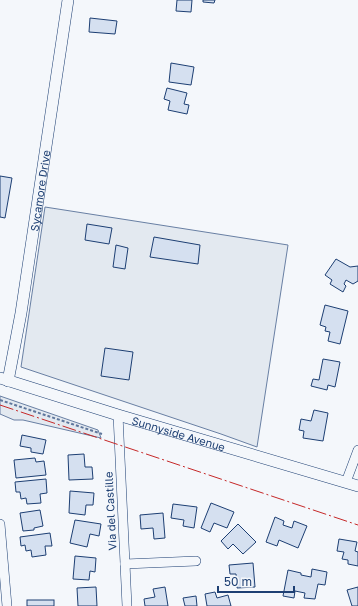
<svg xmlns="http://www.w3.org/2000/svg" width="358" height="606" font-family="'Golos Text',sans-serif">
<style>
.green{fill:#e3e9f0;stroke:#687fa3}
.building{fill:#d5e0f0;stroke:#1d3f73}
.lines{fill:none;stroke-linecap:round;stroke-linejoin:round}
.minor-casing{stroke:#1d3f73;stroke-width:10}
.tertiary-casing{stroke:#1d3f73;stroke-width:12}
.path{stroke:#5e769c;stroke-width:2;stroke-dasharray:3 2;stroke-linecap:butt}
.minor{stroke:#f4f7fb;stroke-width:9}
.tertiary{stroke:#f4f7fb;stroke-width:11}
.power{stroke:#c62828;stroke-width:1;stroke-dasharray:14 3 2 3;stroke-linecap:butt}
.labels{text-anchor:middle;dominant-baseline:central;stroke-width:3;stroke-linejoin:round;paint-order:stroke}
.street-label{font-size:11px;fill:#1d3f73;stroke:#f4f7fb}
</style>
<rect width="100%" height="100%" fill="#f4f7fb"/>
<g class="green">
<polygon points="45,207 288,245 257,447 221,434 21,367"/>
<polygon points="0,396 98,430 101,438 23,420 14,420 0,414"/>
</g>
<g class="building">
<polygon points="177,0 192,0 191,12 176,11"/>
<polygon points="203,0 215,0 214,3 203,2"/>
<polygon points="90,18 117,21 115,34 89,32"/>
<polygon points="171,63 194,67 191,85 169,82"/>
<polygon points="167,88 187,93 184,104 189,105 187,114 168,110 170,101 164,99"/>
<polygon points="0,176 12,178 5,218 0,217"/>
<polygon points="87,224 112,228 109,244 85,240"/>
<polygon points="154,237 200,245 198,264 150,257"/>
<polygon points="116,245 128,248 125,269 113,267"/>
<polygon points="336,259 350,267 358,266 358,281 353,284 346,280 344,284 346,286 343,292 330,284 332,280 325,275"/>
<polygon points="325,305 348,311 340,344 328,341 330,332 325,331 326,327 320,325"/>
<polygon points="105,348 133,352 129,380 101,376"/>
<polygon points="323,359 340,362 335,387 328,385 327,390 311,386 313,379 319,380"/>
<polygon points="314,410 328,413 323,441 303,438 304,431 299,430 301,419 311,421"/>
<polygon points="22,435 46,440 43,454 31,452 31,448 20,446"/>
<polygon points="84,454 85,467 92,467 93,479 69,480 68,455"/>
<polygon points="35,458 36,462 44,461 46,475 16,478 14,460"/>
<polygon points="46,479 47,493 40,494 41,503 27,504 26,498 21,499 20,492 16,492 15,482"/>
<polygon points="70,491 94,493 93,505 86,505 85,515 69,513"/>
<polygon points="211,503 234,512 227,528 214,523 210,532 201,528"/>
<polygon points="173,504 197,507 194,528 183,526 184,520 171,518"/>
<polygon points="40,510 43,526 34,528 34,530 23,531 20,513"/>
<polygon points="163,513 165,538 154,539 153,528 141,529 140,515"/>
<polygon points="275,517 284,521 283,525 292,528 294,521 307,526 298,548 279,540 277,546 266,542"/>
<polygon points="75,520 101,524 99,536 90,534 87,547 70,543"/>
<polygon points="238,524 256,542 243,554 233,544 228,549 221,541"/>
<polygon points="50,533 52,546 45,546 46,555 32,557 31,550 26,551 25,545 21,546 20,537"/>
<polygon points="339,539 357,542 355,551 358,552 358,566 348,564 348,560 342,559 344,552 337,551"/>
<polygon points="75,556 96,558 95,572 90,571 89,580 73,579"/>
<polygon points="253,563 255,587 237,588 236,574 230,574 229,565"/>
<polygon points="312,569 327,572 325,585 318,584 315,599 304,598 305,593 295,591 294,598 283,596 288,570 301,573 301,575 311,577"/>
<polygon points="96,587 97,606 78,606 77,588"/>
<polygon points="165,587 168,606 145,606 144,599 155,597 153,589"/>
<polygon points="358,587 358,606 352,606 347,590"/>
<polygon points="215,592 217,598 228,595 231,606 207,606 205,594"/>
<polygon points="196,596 197,606 185,606 183,598"/>
<rect x="27" y="600" width="27" height="6"/>
</g>
<g class="lines">
<defs>
<g id="minor">
<polyline points="118,415 127,606"/>
<polyline points="346,482 358,450"/>
<polyline points="0,524 7,606"/>
<polyline points="125,564 196,561"/>
</g>
<g id="tertiary">
<path id="s1" d="M0,378l118,37 240,71"/>
<path id="s2" d="M8,381l13,-68 47,-313"/>
</g>
</defs>
<use href="#minor" class="minor-casing"/>
<use href="#tertiary" class="tertiary-casing"/>
<polyline class="path" points="0,400 102,434"/>
<use href="#minor" class="minor"/>
<use href="#tertiary" class="tertiary"/>
<polyline class="power" points="0,405 358,525"/>
</g>
<g class="labels">
<g class="street-label">
<text stroke="none"><textPath href="#s2" startOffset="193">Sycamore Drive</textPath></text>
<text stroke="none"><textPath href="#s1" startOffset="187">Sunnyside Avenue</textPath></text>
<text transform="translate(110 511) rotate(-93)">Via del Castille</text>
</g>
</g>
<path d="M218 586v6h76v-6" fill="none" stroke="#1d3f73" stroke-width="2"/>
<text x="224" y="586" font-size="12" fill="#1d3f73" stroke="#f4f7fb" stroke-width="3" paint-order="stroke">50 m</text>
</svg>
